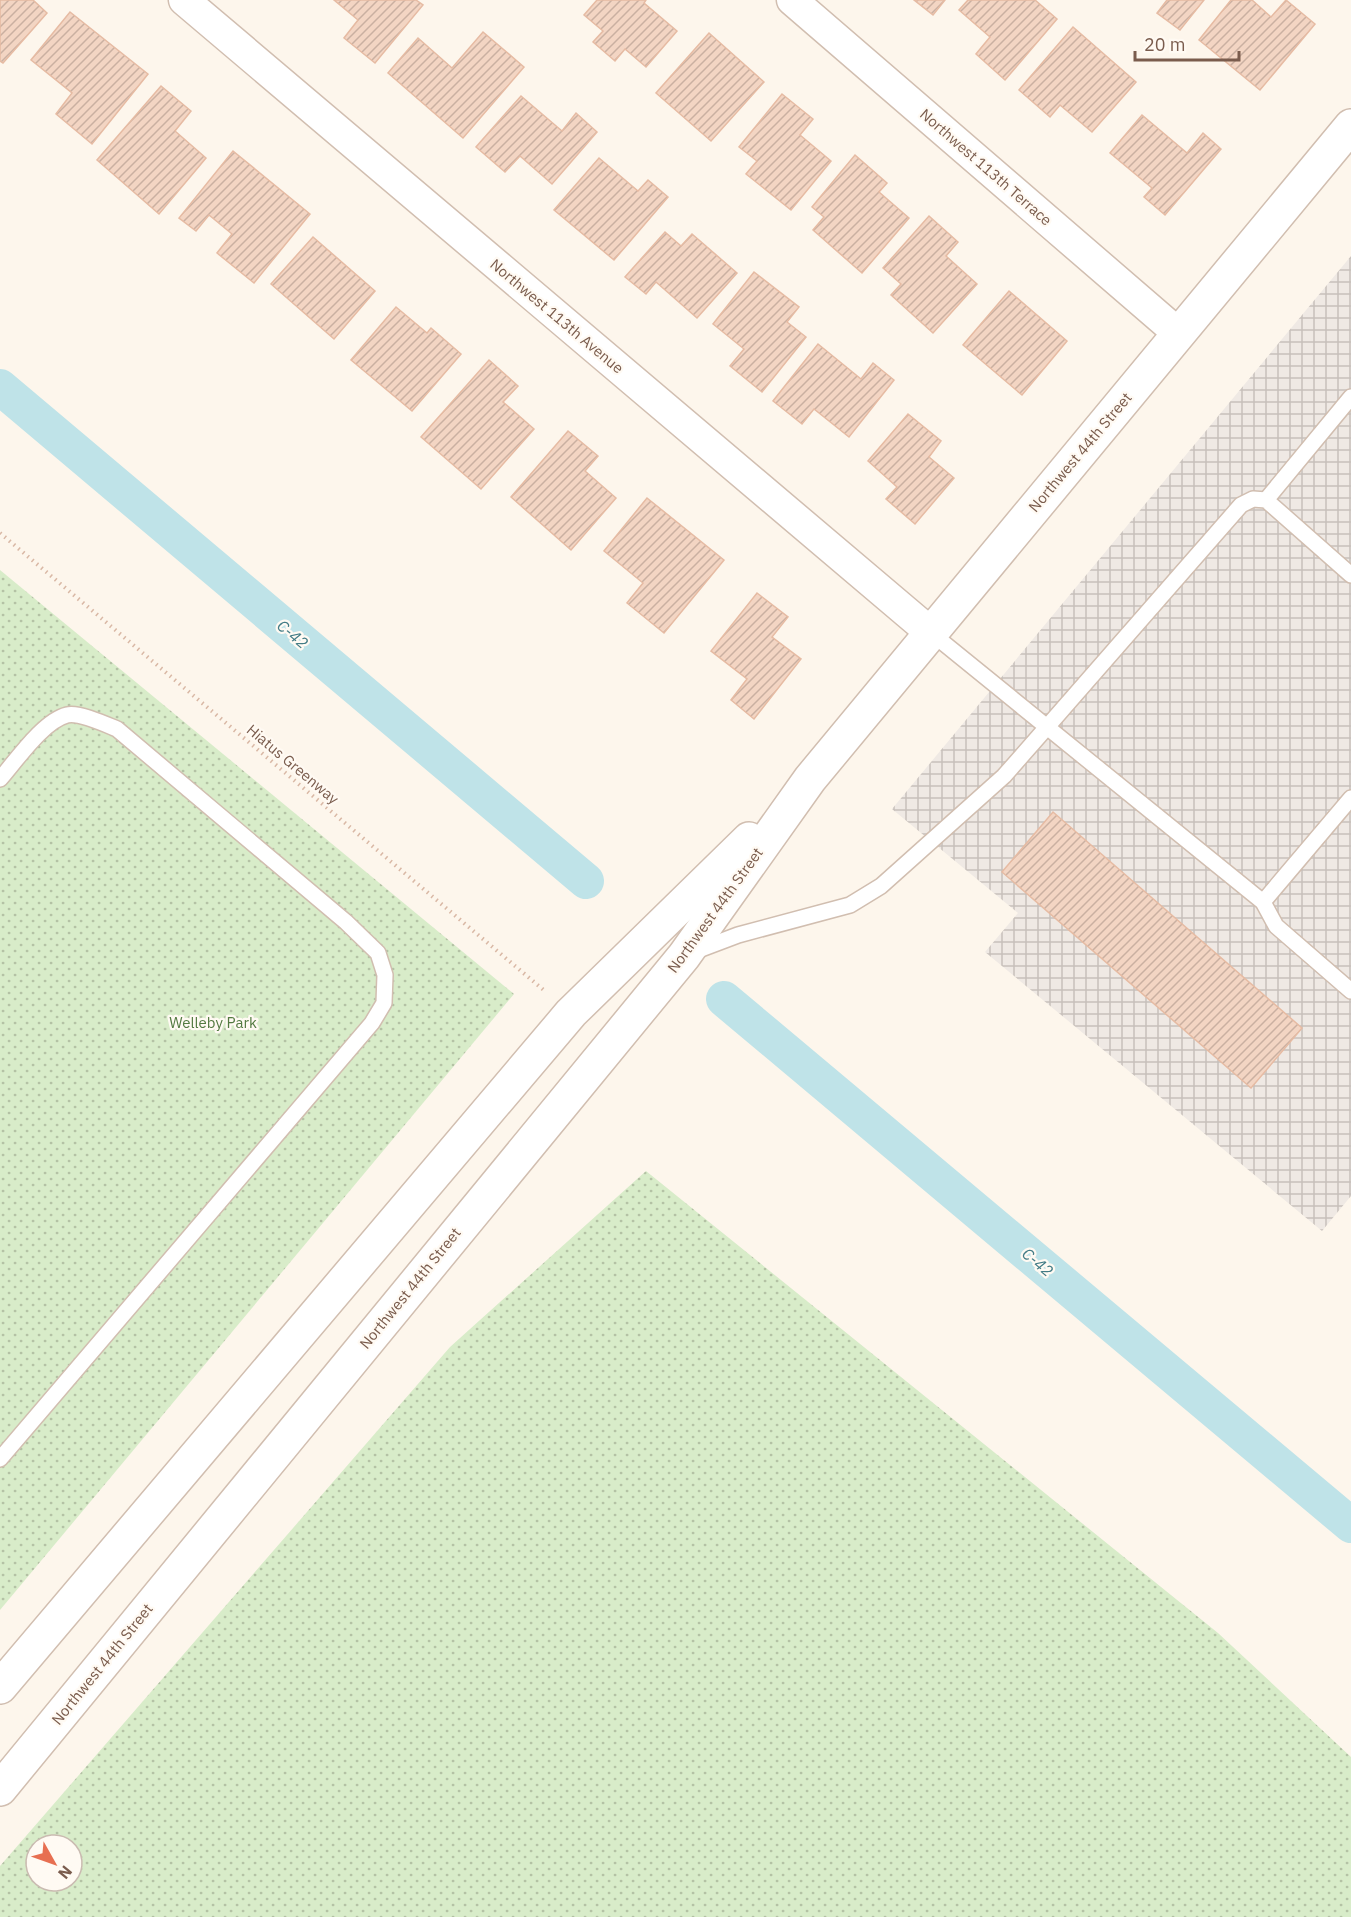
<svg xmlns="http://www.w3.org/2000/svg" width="1351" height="1917" font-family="'IBM Plex Sans',sans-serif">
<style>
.industrial{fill:url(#industrial-grid)}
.green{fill:url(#green-dots);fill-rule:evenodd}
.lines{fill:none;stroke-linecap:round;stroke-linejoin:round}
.canal{stroke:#bfe3e8;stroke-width:36}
.building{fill:url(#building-hatch);stroke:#e6bba3;stroke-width:1.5}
.service-casing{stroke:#d1beb0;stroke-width:18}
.minor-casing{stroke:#d1beb0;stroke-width:33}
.tertiary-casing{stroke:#d1beb0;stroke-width:36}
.path{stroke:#d9b8a5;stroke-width:4;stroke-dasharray:1.5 4.5;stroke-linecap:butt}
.service{stroke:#fff;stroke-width:15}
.minor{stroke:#fff;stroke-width:30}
.tertiary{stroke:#fff;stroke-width:33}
.labels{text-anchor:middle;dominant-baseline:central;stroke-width:4.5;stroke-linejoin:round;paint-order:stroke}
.street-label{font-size:15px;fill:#7a5c4d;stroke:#fffaf3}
.park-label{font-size:15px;fill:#537a41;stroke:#fffaf3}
.water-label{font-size:16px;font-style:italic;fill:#437c86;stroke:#fffaf3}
</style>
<defs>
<pattern id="industrial-grid" width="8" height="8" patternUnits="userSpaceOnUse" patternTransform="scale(1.5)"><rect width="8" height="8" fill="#efe9e4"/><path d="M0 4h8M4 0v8" fill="none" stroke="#c7c0bb"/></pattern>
<pattern id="green-dots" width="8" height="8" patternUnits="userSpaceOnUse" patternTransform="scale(1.5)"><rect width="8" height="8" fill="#d8ecc9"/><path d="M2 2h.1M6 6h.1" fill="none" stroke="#b4c2a5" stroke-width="1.8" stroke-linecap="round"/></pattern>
<pattern id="building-hatch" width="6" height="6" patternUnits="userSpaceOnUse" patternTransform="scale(1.5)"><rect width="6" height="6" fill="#f3d5c3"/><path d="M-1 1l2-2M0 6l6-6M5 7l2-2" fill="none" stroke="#cab0a1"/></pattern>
</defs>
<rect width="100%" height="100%" fill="#fdf6ec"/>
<polygon class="industrial" points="1351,256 1351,1196 1322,1231 985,952 1018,913 892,809"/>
<g class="green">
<polygon points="0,570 514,994 0,1610"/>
<path d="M646,1171l572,462 133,124v160h-1351v-51l450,-519zM36,1845h36v36h-36z"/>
</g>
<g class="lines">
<g class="canal">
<polyline points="0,387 586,881"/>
<polyline points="724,999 1351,1525"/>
</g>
</g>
<g class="building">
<polygon points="0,0 33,0 47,13 3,63 0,61"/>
<polygon points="334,0 416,0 423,5 375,63 344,38 358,20"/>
<polygon points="597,0 646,0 644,3 677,31 646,67 625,49 615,61 593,42 603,31 584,15"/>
<polygon points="914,0 945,0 933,15"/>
<polygon points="968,0 1035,0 1057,19 1005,80 976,54 990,37 959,10"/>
<polygon points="1167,0 1204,0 1180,30 1157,13"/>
<polygon points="1231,0 1252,0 1271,17 1286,0 1315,24 1260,90 1199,40"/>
<polygon points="70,12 148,74 92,144 56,114 72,93 31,60"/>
<polygon points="1073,27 1136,82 1092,132 1060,105 1050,117 1019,90"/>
<polygon points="483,32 524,67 463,138 388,73 418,38 452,68"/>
<polygon points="709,33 764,82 711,141 656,93"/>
<polygon points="161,86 191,111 175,131 206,158 159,214 97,160"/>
<polygon points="782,94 813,119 800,135 831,161 791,210 746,174 757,161 739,147"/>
<polygon points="521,96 562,131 576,113 597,132 552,184 520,156 505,172 476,147"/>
<polygon points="1142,115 1187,153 1203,133 1221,149 1165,215 1144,197 1152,188 1110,153"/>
<polygon points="233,151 310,214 254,283 217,253 232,234 209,215 196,231 179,218"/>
<polygon points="855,155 887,183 879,192 909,218 862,273 813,230 824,217 812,207"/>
<polygon points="599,158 638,191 648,180 668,197 614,260 554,210"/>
<polygon points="929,216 958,242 946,256 977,284 933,333 891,295 901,284 883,268"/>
<polygon points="665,232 681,246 692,234 737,273 697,318 656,282 646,294 625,277"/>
<polygon points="313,237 375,291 334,339 271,284"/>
<polygon points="754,272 799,307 787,322 806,337 762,392 730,366 744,349 713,324"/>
<polygon points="1009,291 1067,341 1022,395 963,345"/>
<polygon points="396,307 427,333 431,328 461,354 412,411 351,360"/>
<polygon points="818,344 861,379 873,363 894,380 849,437 814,409 802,424 773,401"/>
<polygon points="489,360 518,386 503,402 534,429 481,489 421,437"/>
<polygon points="908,414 941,441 929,457 954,478 915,524 886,499 897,487 868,461"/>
<polygon points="568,431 598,456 585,471 616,498 571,550 511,497"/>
<polygon points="647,498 724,560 664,633 627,603 643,583 604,551"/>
<polygon points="757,593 788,617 772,637 801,659 754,719 731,700 747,679 711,651"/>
<polygon points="1053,812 1302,1028 1251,1088 1002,872"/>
</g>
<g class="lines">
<defs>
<g id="service">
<polyline points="1266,500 1351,397"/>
<polyline points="1351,575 1266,500 1253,499 1241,505 1047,727 1263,902 1276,926 1351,991"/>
<path d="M0,779c16,-18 43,-58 67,-64 12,-3 38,9 50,14l229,193 32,31 7,22 -1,28 -12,20 -372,436"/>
<polyline points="1263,902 1351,798"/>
<polyline points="693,952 738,935 850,905 881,886 1004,776 1047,727 930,632"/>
</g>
<g id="minor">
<polyline points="184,0 930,632"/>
<polyline points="792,0 1179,334"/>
</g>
<g id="tertiary">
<polyline points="0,1687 571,1013 749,839"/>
<polyline points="0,1789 684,956 810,779 1351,126"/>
</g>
</defs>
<use href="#service" class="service-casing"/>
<use href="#minor" class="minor-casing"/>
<use href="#tertiary" class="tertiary-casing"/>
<polyline class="path" points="0,533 546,992"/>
<use href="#service" class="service"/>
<use href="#minor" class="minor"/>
<use href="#tertiary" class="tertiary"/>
</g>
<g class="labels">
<g class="street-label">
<text transform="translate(986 167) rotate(41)">Northwest 113th Terrace</text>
<text transform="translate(557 316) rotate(40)">Northwest 113th Avenue</text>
<text transform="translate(1080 452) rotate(-50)">Northwest 44th Street</text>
<text transform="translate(293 764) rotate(40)">Hiatus Greenway</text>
<text transform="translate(715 910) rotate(-54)">Northwest 44th Street</text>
<text transform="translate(410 1288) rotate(-51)">Northwest 44th Street</text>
<text transform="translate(102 1664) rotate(-51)">Northwest 44th Street</text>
</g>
<g class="park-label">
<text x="213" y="1022">Welleby Park</text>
</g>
<g class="water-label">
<text transform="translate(293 634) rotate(40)">C-42</text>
<text transform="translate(1038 1262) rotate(40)">C-42</text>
</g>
</g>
<g transform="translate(54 1863) rotate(130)"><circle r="28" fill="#fffaf3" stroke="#cabbb1" stroke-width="1.5"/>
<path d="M0-4.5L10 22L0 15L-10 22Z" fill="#e76f51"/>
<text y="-9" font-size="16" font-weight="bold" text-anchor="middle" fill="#7a5c4d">N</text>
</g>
<path d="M1135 51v9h104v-9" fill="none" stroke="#7a5c4d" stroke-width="3"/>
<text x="1144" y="51" font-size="18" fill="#7a5c4d" stroke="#fffaf3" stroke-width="4.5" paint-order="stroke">20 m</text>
</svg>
